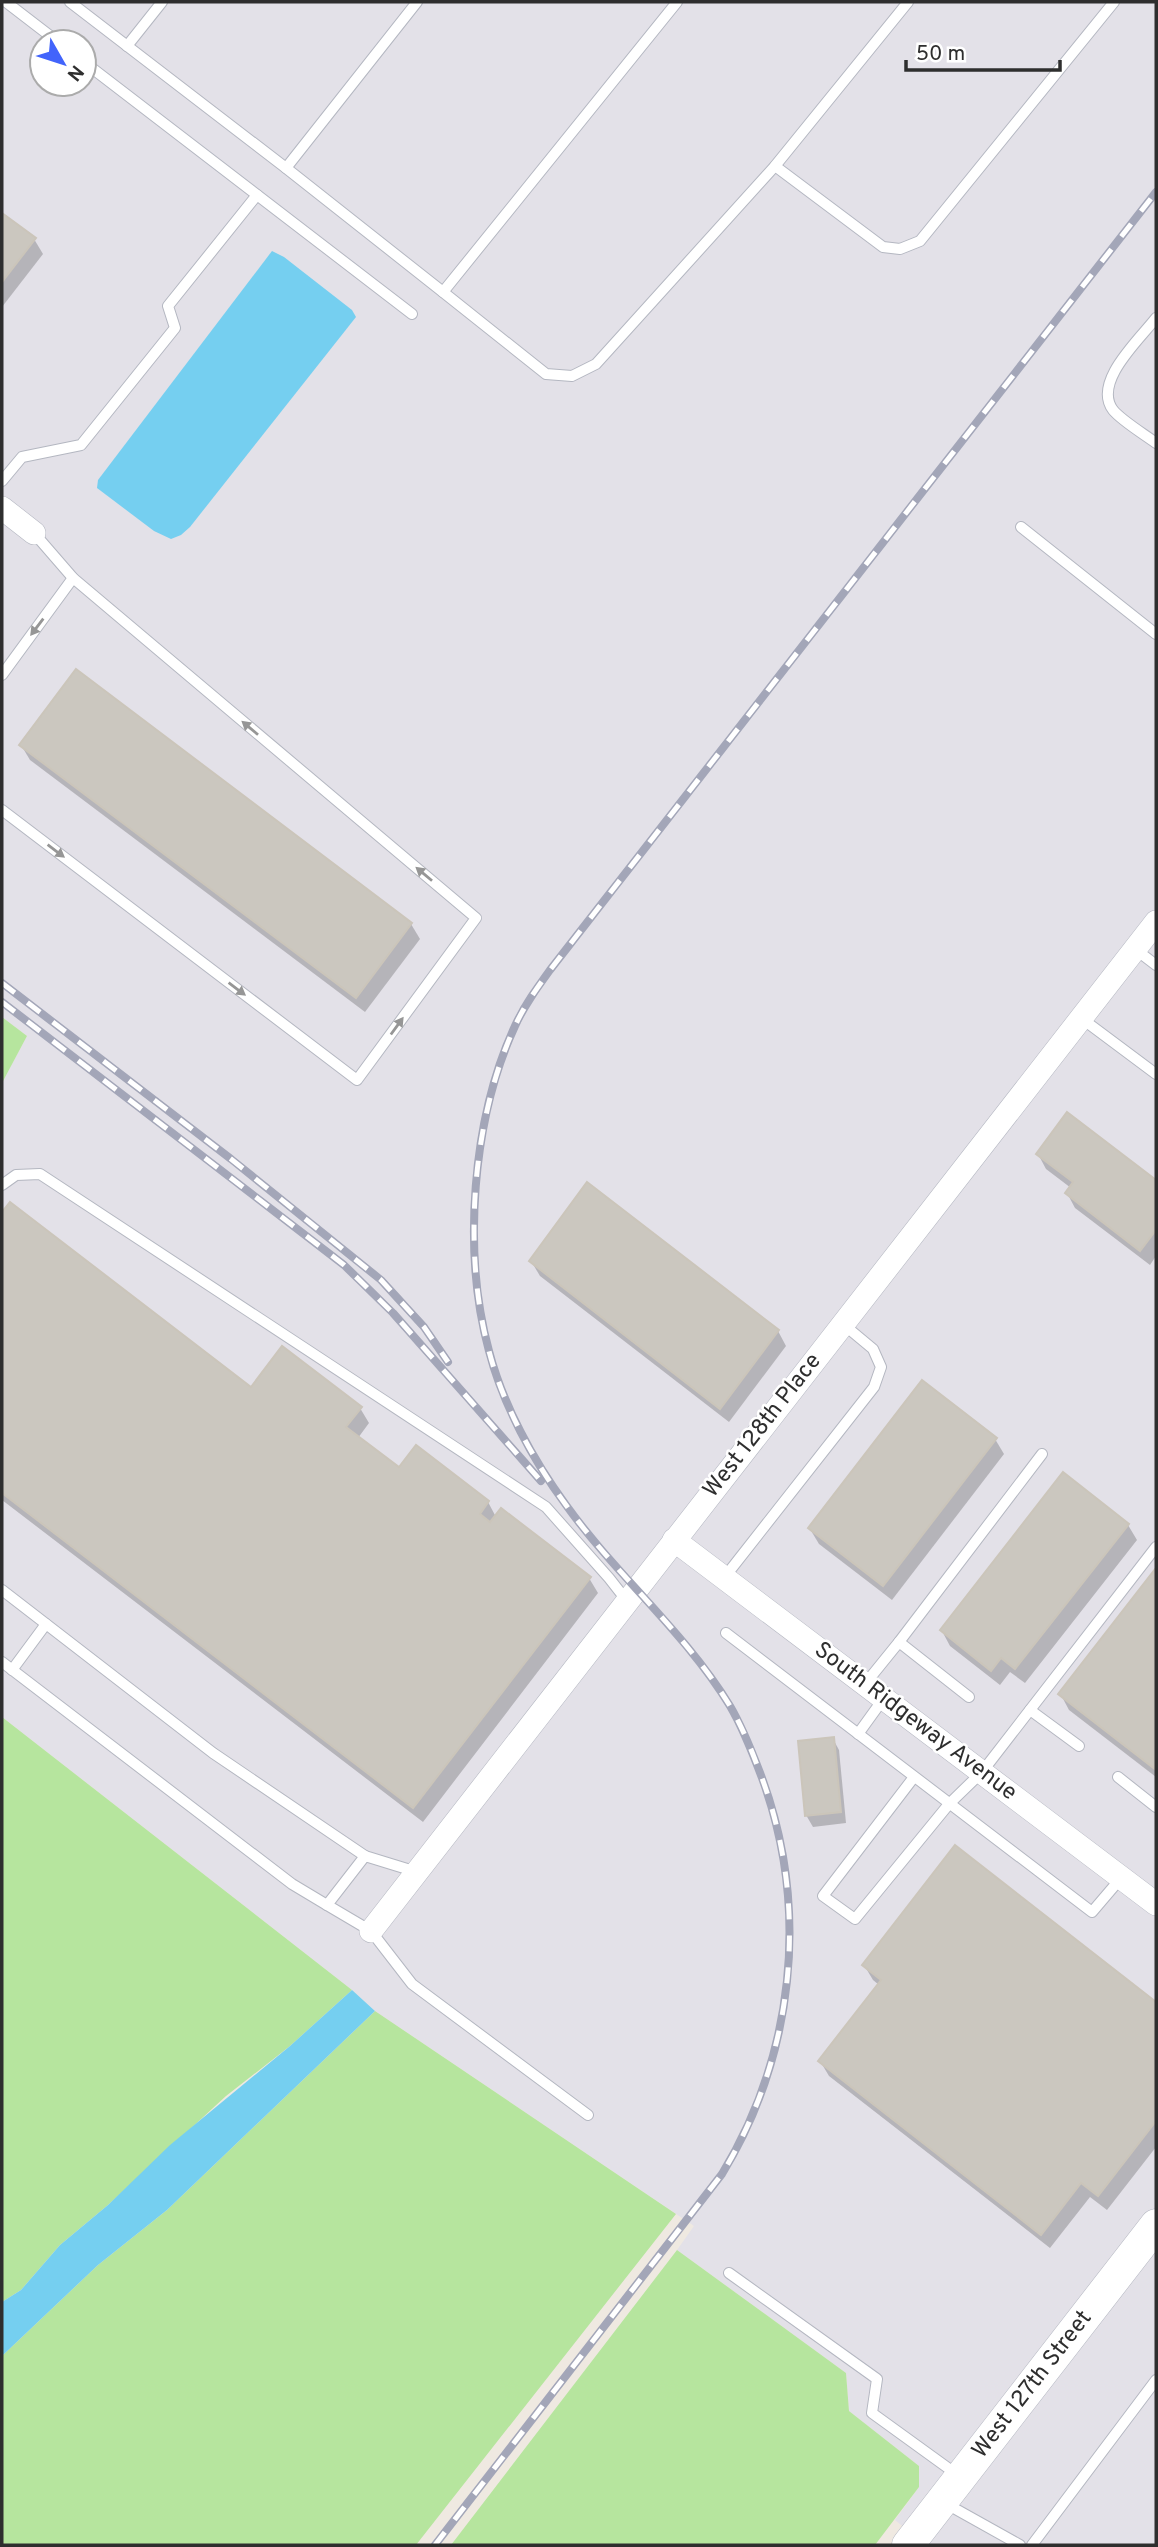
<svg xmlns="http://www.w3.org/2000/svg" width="1158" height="2547" font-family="Overpass,sans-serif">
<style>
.industrial{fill:#e3e1e8;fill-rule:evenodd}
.green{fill:#b6e59e}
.water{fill:#75cff0}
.shadow{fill:#0003}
.building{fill:#cbc7bf;stroke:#cbc5ba;stroke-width:2}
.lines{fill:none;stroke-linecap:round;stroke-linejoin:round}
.lane-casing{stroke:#b4b7c1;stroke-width:12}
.street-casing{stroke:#b4b7c1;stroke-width:24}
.secondary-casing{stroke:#b4b7c1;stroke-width:33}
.lane{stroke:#fff;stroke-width:10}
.street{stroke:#fff;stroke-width:23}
.secondary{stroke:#fff;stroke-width:32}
.rail-casing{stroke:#a3a6b8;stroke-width:8}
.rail{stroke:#fff;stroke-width:5;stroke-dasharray:16;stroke-linecap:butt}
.oneway{fill:#969696}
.labels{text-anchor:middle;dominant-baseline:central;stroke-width:5;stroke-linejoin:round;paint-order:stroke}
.street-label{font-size:23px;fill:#2e2e2e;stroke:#fff}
</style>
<rect width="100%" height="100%" fill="#efe9e1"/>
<path class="industrial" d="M2,2h1154v2543h-231l-30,-25 24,-33v-21l-70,-55 -3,-38 -169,-123 17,-24 -319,-215 -23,-21 -350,-273v-634l25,-47 -25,-19zM42,42h42v42h-42z"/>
<g class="green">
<polygon points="2,1017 27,1036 2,1083"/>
<polygon points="2,1717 352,1990 290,2046 226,2096 108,2205 60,2245 21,2290 2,2302"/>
<polygon points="375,2011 676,2214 416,2545 2,2545 2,2356 98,2265 167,2210"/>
<polygon points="677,2250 846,2373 849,2411 919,2466 919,2487 875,2545 451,2545"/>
</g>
<g class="water">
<polygon points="272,251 284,257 352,310 356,317 190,527 181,535 171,539 154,531 97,488 98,480"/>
<polygon points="352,1990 375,2011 167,2210 98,2265 2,2356 2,2302 21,2290 60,2245 108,2205 170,2145 290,2046"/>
</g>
<g class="shadow">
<polygon points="2,215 34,239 43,254 2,307"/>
<polygon points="21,745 411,924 420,939 365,1012 30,760"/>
<polygon points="1068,1115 1156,1182 1156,1256 1150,1265 1075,1208 1067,1193 1071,1188 1046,1169 1038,1154"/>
<polygon points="10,1204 252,1389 360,1408 369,1423 358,1438 399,1470 488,1502 496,1517 589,1578 598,1593 423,1822 2,1500 2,1215"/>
<polygon points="531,1261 778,1331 786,1346 729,1422 540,1276"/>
<polygon points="995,1439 1004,1454 892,1600 819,1544 810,1529"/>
<polygon points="1128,1525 1137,1540 1025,1683 1010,1672 1000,1685 950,1646 942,1631"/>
<polygon points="1156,1571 1156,1777 1069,1710 1061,1695"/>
<polygon points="833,1739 839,1750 846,1823 813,1827 806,1815"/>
<polygon points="956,1848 1156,2004 1156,2147 1107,2210 1090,2197 1050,2248 829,2076 820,2061 879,1985 873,1980 864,1965"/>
</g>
<g class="building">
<polygon points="2,213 36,238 2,282"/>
<polygon points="76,669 412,923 356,998 19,745"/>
<polygon points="1067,1112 1156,1180 1156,1230 1140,1251 1065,1193 1073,1182 1036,1154"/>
<polygon points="587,1182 779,1330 720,1409 529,1261"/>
<polygon points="10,1202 251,1387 282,1346 362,1407 346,1427 399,1467 416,1445 489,1501 480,1514 490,1522 501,1508 591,1577 413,1808 2,1493 2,1212"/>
<polygon points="922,1380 997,1438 883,1586 808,1528"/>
<polygon points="1063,1472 1129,1524 1015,1669 1001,1658 991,1671 940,1630"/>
<polygon points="1156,1568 1156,1770 1058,1694"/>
<polygon points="834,1737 841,1812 805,1816 798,1741"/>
<polygon points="955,1845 1156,2002 1156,2121 1098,2196 1081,2183 1041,2235 818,2061 881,1980 862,1965"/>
</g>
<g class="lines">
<defs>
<g id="lane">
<polyline points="6,2 58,42"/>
<polyline points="70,2 286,168 417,2"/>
<polyline points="127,46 162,2"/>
<polyline points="84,62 412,314"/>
<polyline points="775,166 883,247 900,249 920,241 1114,2"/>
<polyline points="286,168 443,292 677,2"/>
<polyline points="443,292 546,374 572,376 596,364 775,166 908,2"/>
<path d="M1156,318c-16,21 -64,64 -43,92 9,11 31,24 43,33"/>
<polyline points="2,481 22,457 81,445 175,328 168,306 257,195"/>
<polyline points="1021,527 1156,634"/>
<polyline points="2,675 73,578"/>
<polyline points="2,810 357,1080 476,918 73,578 34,533"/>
<polyline points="1135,949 1156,965"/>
<polyline points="1081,1018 1156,1074"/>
<polyline points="2,1185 16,1175 40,1174 546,1507 609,1578 627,1601"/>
<polyline points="724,1578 874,1387 881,1367 873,1349 843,1324"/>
<polyline points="2,1590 213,1753 365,1856"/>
<polyline points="726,1633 1092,1912 1121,1878"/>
<polyline points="899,1642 1042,1454"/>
<polyline points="2,1662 292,1884 327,1905"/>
<polyline points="12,1670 46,1624"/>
<polyline points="865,1684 899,1642 969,1697"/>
<polyline points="1030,1710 1079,1746"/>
<polyline points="858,1734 884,1698"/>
<polyline points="914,1777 823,1896 855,1919 949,1804 982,1772 1156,1547"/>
<polyline points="1118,1777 1156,1807"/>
<polyline points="417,1872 365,1856 327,1905 371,1931 412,1984 588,2115"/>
<polyline points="729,2273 877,2379 872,2413 959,2476"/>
<polyline points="943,2502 1020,2545"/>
<polyline points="1032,2545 1156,2380"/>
</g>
<g id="street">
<polyline points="2,508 34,533"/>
<polyline points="674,1540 1156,1904"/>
<polyline points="371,1931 1156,922"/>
</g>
<g id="secondary">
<path id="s1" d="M908,2545l248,-320"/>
</g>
</defs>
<use href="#lane" class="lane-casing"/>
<use href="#street" class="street-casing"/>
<use href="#secondary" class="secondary-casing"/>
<use href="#lane" class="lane"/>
<use href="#street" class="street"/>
<use href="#secondary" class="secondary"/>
<defs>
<g id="rail">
<polyline points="2,983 231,1159 381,1280 424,1327 448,1362"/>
<polyline points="2,1002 344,1265 393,1313 541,1481"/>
<path d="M435,2545l287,-371c72,-119 88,-264 40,-396 -9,-24 -19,-50 -32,-72 -45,-74 -114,-131 -164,-201 -33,-45 -63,-100 -77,-154 -27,-99 -17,-232 26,-325 9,-20 22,-38 35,-56l606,-778"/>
</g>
</defs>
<use href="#rail" class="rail-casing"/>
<use href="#rail" class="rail"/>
</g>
<defs><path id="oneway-solid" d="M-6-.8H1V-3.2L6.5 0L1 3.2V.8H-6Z" transform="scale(1.75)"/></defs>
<g class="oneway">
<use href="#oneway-solid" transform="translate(37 627) rotate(127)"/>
<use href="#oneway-solid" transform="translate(250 728) rotate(-140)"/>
<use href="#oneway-solid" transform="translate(56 851) rotate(37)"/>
<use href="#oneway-solid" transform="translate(424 874) rotate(-140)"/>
<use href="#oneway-solid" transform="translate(237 989) rotate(37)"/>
<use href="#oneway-solid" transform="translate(397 1026) rotate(-54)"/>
</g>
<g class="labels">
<g class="street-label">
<text transform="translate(763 1426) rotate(-52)">West 128th Place</text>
<text transform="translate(915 1722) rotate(37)">South Ridgeway Avenue</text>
<text stroke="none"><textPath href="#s1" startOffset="203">West 127th Street</textPath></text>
</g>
</g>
<rect width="1158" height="2547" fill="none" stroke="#2e2e2e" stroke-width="7"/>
<g transform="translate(63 63) rotate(129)"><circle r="33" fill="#ffffff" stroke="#ababab" stroke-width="2"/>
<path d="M0-5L12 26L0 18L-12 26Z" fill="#4264fb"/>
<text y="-10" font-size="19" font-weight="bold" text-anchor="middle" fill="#2e2e2e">N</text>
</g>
<path d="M906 60v10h154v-10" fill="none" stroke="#2e2e2e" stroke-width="3.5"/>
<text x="916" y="60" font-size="21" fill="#2e2e2e" stroke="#ffffff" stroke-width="5" paint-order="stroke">50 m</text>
</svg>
